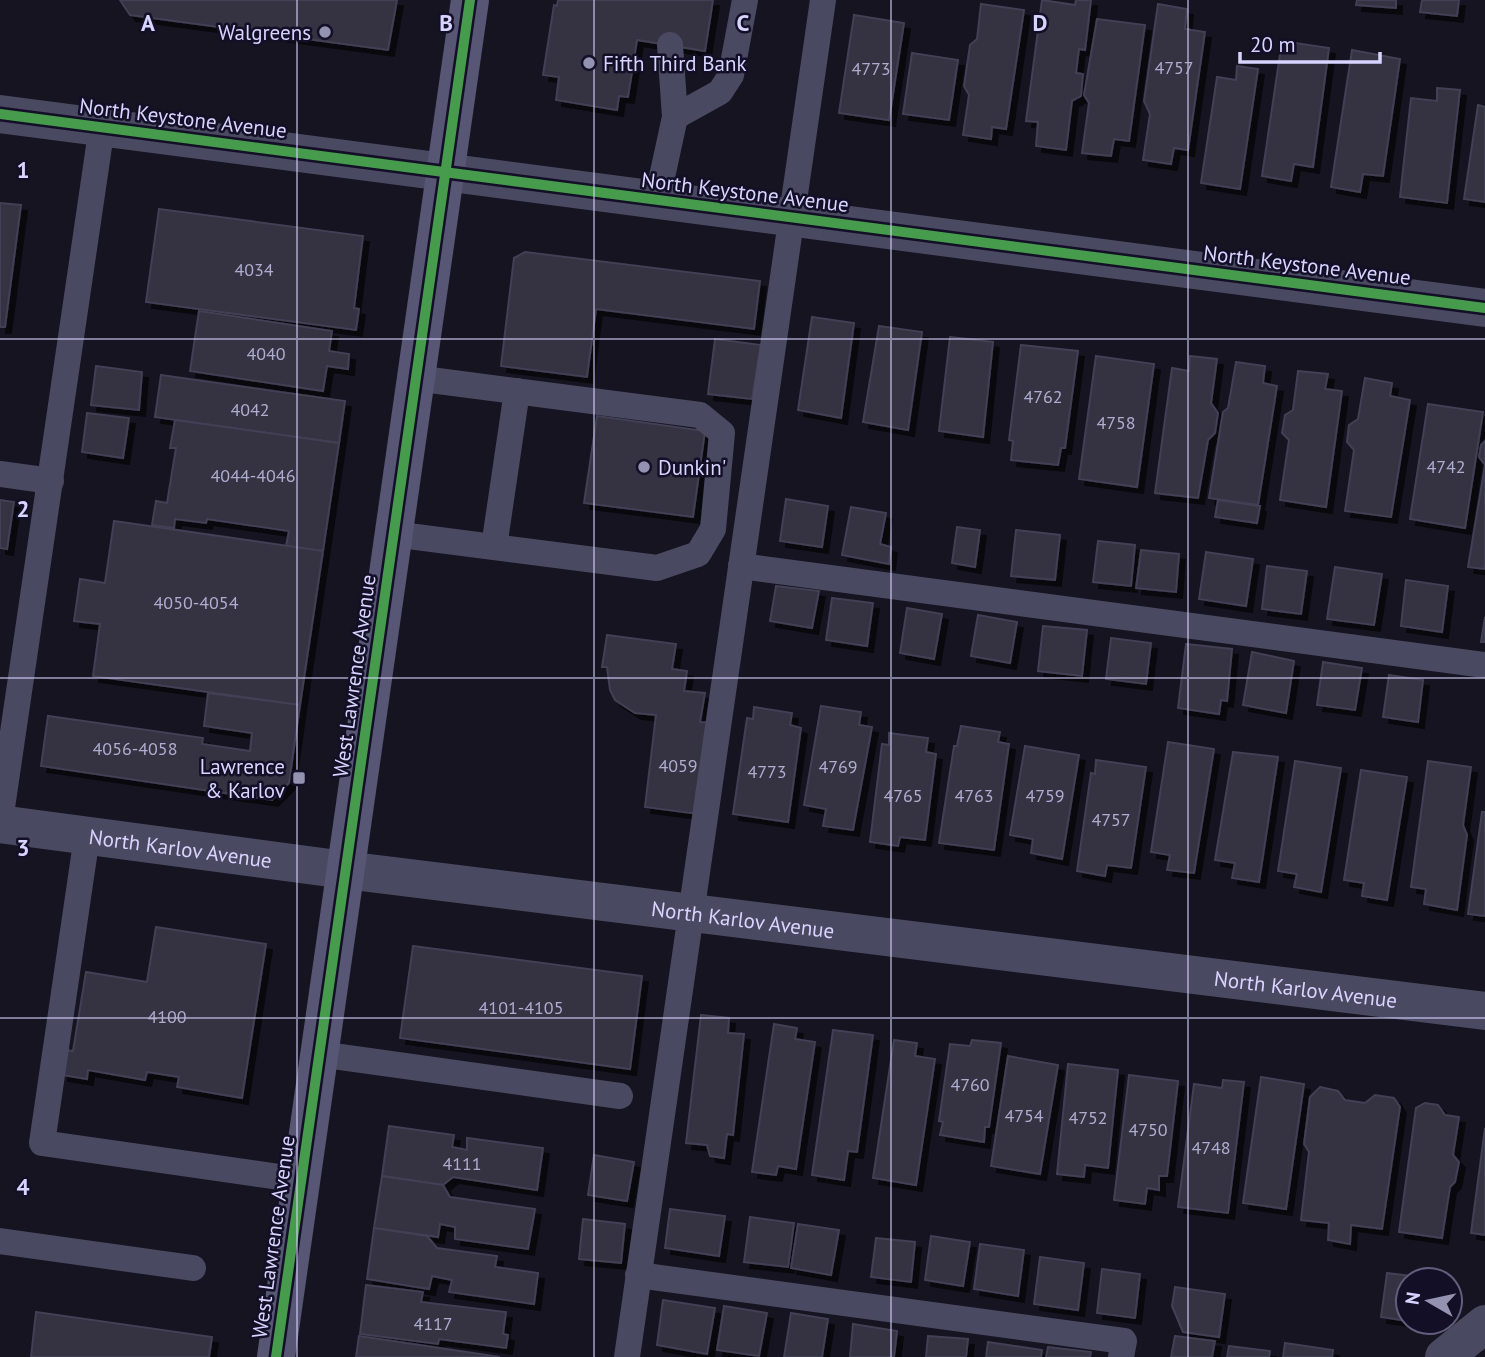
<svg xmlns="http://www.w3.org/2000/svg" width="1485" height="1357" font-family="'PT Sans',sans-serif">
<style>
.building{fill:#343243;stroke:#433f54;stroke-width:2;filter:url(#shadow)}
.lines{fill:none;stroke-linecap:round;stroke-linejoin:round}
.lane{stroke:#4a4962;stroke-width:26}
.street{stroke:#4a4962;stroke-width:38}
.secondary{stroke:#575674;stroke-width:38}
.cycleway-casing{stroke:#130f26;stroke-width:15}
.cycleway{stroke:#469c4c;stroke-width:10}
.grid{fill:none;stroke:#d9d4ff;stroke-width:2;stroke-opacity:0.55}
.poi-dot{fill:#9591b1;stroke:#130f26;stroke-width:2.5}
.labels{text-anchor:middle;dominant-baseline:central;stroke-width:5;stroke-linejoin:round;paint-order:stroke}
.number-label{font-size:18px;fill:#b0acd0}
.poi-label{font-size:21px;fill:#d9d4ff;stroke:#130f26;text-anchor:end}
.street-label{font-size:21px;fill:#d9d4ff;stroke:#130f26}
.grid-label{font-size:23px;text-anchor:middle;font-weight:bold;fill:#d9d4ff;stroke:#130f26;stroke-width:5;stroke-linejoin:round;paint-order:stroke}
</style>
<defs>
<filter id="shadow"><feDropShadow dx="6" dy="6" stdDeviation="0" flood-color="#0009"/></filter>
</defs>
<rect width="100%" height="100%" fill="#161421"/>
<g class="building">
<polygon points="120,0 397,0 388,50 130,15"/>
<polygon points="558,0 713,0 705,51 637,40 628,97 619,96 617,110 556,100 559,77 543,75 554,5 557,6"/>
<polygon points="1042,0 1075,5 1076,0 1091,0 1085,50 1079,49 1076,73 1083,74 1081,96 1072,101 1066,150 1036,146 1038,122 1026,121"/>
<polygon points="1357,0 1396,0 1396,8 1356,5"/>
<polygon points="1422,0 1459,0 1457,16 1420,12"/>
<polygon points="981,4 1024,10 1006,129 992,127 991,139 963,135 969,95 964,86 970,45 977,39"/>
<polygon points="1158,4 1187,9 1185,29 1205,32 1188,150 1174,148 1171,164 1143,160 1150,114 1144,101"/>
<polygon points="854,15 904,23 889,120 839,113"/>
<polygon points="1097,19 1145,25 1129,141 1114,139 1111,156 1082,153 1089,103 1084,95"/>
<polygon points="1282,41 1329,48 1313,167 1294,164 1291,181 1262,176"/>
<polygon points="1352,50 1400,59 1383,176 1363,174 1360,192 1331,187"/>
<polygon points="912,53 958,60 949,120 903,114"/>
<polygon points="1237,66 1258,69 1240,189 1201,183 1217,77 1236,80"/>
<polygon points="1437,88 1460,90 1447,203 1400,197 1411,98 1437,101"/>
<polygon points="1478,105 1485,107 1485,202 1464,199"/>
<polygon points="0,203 21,205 5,327 0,327"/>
<polygon points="159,209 363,236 354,308 359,309 356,330 146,302"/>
<polygon points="525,252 760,281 754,329 596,309 587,377 501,366 514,258"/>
<polygon points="199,311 332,331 329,351 349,354 348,369 327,366 323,391 190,371"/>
<polygon points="812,317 854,323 841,418 798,410"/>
<polygon points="879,326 922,332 908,430 863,422"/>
<polygon points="950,337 993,342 983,437 939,431"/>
<polygon points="715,339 761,345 752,399 708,394"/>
<polygon points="1021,345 1078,351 1065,448 1061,448 1058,465 1011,460 1013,441 1009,440"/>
<polygon points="1096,356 1154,364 1137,487 1079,479"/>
<polygon points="1190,356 1217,359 1211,403 1218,413 1215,433 1208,440 1198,498 1155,493 1172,368 1189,371"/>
<polygon points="1236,362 1265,366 1263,383 1277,386 1258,505 1209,498 1223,412 1228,408"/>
<polygon points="96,366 142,372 139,410 91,405"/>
<polygon points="1298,371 1328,374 1325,389 1342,391 1326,507 1280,500 1289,440 1282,433 1285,415 1293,410"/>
<polygon points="161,375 345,401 339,443 155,417"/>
<polygon points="1365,378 1392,383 1390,396 1410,400 1391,517 1345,511 1354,450 1347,442 1349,425 1358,419"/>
<polygon points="1428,404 1483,412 1465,528 1410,519"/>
<polygon points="87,413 129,418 123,458 82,452"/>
<polygon points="597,416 705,431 693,517 584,503"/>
<polygon points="175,420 339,443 323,551 286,546 289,531 207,519 206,523 175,519 174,528 152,525 156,501 167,503 176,448 170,448"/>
<polygon points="1485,441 1485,563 1484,569 1468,567 1485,465 1479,457 1481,445"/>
<polygon points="786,499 828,506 822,547 780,541"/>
<polygon points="0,500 14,502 7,549 0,548"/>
<polygon points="1218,500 1260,506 1257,523 1215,517"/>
<polygon points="851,507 886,513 880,544 891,547 889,564 842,555"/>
<polygon points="114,521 323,551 300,705 93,676 100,624 74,621 80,579 105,583"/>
<polygon points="957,527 980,530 975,567 952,563"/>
<polygon points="1016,530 1060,535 1055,580 1011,576"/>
<polygon points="1098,541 1135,545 1131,586 1093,582"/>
<polygon points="1141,550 1179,554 1176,592 1136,588"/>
<polygon points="1206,552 1253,559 1246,606 1199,599"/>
<polygon points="1267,566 1307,571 1301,614 1262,609"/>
<polygon points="1335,567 1382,574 1374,625 1327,619"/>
<polygon points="1406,580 1448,586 1442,632 1401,626"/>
<polygon points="776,586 819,591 812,628 770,621"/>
<polygon points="832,598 873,603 867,646 826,640"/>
<polygon points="907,608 942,614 934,659 900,653"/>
<polygon points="978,615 1017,622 1010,663 971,656"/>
<polygon points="1485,617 1485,642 1481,642"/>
<polygon points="1043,626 1087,630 1082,676 1038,671"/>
<polygon points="607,635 676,644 672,669 687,671 684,691 705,693 700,722 711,723 698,814 645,807 656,715 635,713 615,700 610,690 607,667 602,667"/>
<polygon points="1111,638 1151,643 1146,684 1106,679"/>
<polygon points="1186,644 1232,649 1227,701 1221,700 1219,714 1178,708"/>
<polygon points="1252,652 1294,661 1286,713 1243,705"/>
<polygon points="1323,662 1362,668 1355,710 1317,705"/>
<polygon points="1389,675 1423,680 1418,722 1383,717"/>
<polygon points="208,693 300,705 289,783 272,800 41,766 48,716 203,738 202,744 250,751 252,733 204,726"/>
<polygon points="821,706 861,712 859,725 872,727 853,830 823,826 826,809 804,805"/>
<polygon points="754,707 792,713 790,725 801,728 788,822 733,814 747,718 753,719"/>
<polygon points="961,726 1000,732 998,742 1009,744 994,850 939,843 954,746 957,746"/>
<polygon points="889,733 928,738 926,752 936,754 925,840 900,837 898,846 870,842 882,744 889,745"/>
<polygon points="1168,742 1214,749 1194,873 1167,870 1170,855 1151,852"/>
<polygon points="1025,746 1079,755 1062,859 1031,853 1033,839 1010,835"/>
<polygon points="1233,752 1278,757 1259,882 1232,878 1235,863 1215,860"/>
<polygon points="1096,760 1146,767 1131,868 1107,865 1105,876 1077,871 1091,773 1095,774"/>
<polygon points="1295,761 1341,768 1321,892 1294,887 1297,874 1278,871"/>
<polygon points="1428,761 1471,767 1463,825 1467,835 1457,910 1424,904 1426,889 1411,887"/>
<polygon points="1361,770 1407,777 1387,900 1362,896 1364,883 1344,880"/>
<polygon points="1482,812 1485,812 1485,916 1468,914"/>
<polygon points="156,927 266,944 242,1098 177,1087 179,1077 147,1072 145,1080 88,1070 87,1079 62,1075 66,1050 73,1051 86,972 147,982"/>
<polygon points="413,946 642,976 630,1069 400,1038"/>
<polygon points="701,1015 729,1018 728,1033 744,1034 733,1135 727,1134 724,1158 710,1156 707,1145 686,1143"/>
<polygon points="774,1024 797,1028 795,1039 815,1042 796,1169 778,1166 776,1175 752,1172"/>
<polygon points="833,1030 873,1035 857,1152 848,1151 844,1180 812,1175"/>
<polygon points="894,1040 917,1043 915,1056 935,1059 916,1185 873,1178"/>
<polygon points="972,1040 1001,1043 989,1127 985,1127 984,1142 940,1135 943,1122 939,1121 950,1044 970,1046"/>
<polygon points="1008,1056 1058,1065 1040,1174 991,1166"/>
<polygon points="1068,1064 1118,1070 1108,1168 1085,1165 1084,1177 1057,1174"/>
<polygon points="1129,1075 1178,1081 1167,1176 1159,1176 1159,1190 1147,1188 1145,1204 1114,1200"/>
<polygon points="1261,1077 1304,1084 1286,1209 1243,1203"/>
<polygon points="1223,1080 1244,1082 1228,1213 1178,1207 1194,1084 1222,1088"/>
<polygon points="1320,1087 1338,1091 1345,1100 1365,1103 1375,1095 1394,1098 1400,1107 1382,1229 1351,1225 1350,1244 1328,1240 1329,1223 1301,1220 1309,1152 1304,1144 1310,1097"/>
<polygon points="1425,1103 1438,1105 1445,1115 1459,1117 1453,1155 1459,1162 1455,1182 1450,1187 1442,1238 1399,1232 1416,1108"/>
<polygon points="389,1126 454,1135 452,1147 467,1150 467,1138 543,1148 537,1190 453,1177 443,1185 382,1176"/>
<polygon points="1485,1128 1485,1235 1471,1233"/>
<polygon points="594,1155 634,1162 627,1201 588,1195"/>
<polygon points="382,1176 443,1185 450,1197 535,1209 528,1249 455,1239 455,1227 440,1224 438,1237 374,1228"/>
<polygon points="670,1209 725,1216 719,1256 665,1248"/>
<polygon points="750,1217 794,1223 788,1267 744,1262"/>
<polygon points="583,1219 625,1224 621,1263 579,1259"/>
<polygon points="798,1224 839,1230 831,1275 791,1268"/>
<polygon points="374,1228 427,1236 437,1248 497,1256 495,1267 538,1273 534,1304 449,1292 452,1280 432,1276 429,1289 367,1279"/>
<polygon points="931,1236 970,1242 963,1286 925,1280"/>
<polygon points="876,1238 915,1242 911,1282 871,1277"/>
<polygon points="980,1244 1024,1250 1018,1296 974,1289"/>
<polygon points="1040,1257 1084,1263 1078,1310 1034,1304"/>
<polygon points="1102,1269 1140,1274 1135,1318 1097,1313"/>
<polygon points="1387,1273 1436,1279 1408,1280 1408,1321 1381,1317"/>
<polygon points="366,1285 423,1292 421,1302 506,1312 503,1334 508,1335 506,1348 439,1339 438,1344 360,1334"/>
<polygon points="1175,1287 1225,1294 1219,1337 1183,1332 1172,1306"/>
<polygon points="663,1300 715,1308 707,1354 657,1345"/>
<polygon points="724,1306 767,1313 759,1356 717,1350"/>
<polygon points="36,1312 212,1337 209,1357 31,1357"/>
<polygon points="791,1313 828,1319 822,1357 784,1357"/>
<polygon points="853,1324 897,1331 894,1357 850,1357"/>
<polygon points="359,1336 500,1357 356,1357"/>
<polygon points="928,1336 968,1339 966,1357 926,1357"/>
<polygon points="1175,1336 1215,1341 1212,1357 1171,1357"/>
<polygon points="988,1342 1042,1350 1041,1357 986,1357"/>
<polygon points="1285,1343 1333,1350 1332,1357 1283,1357"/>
<polygon points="1229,1346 1270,1351 1269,1357 1227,1357"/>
<polygon points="1048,1347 1091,1352 1090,1357 1046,1357"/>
</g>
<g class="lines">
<g class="lane">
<polyline points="675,117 720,92 731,75 745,0"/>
<polyline points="657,200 675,117 670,45"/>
<polyline points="0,474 51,481"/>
<polyline points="393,534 657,568 698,554 713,529 722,433 700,415 415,378"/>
<polyline points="494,547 517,391"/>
<polyline points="741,566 1485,665"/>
<polyline points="0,821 102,126"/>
<polyline points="87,836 42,1143 301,1180"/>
<polyline points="319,1054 620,1096"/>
<polyline points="0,1241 193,1268"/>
<polyline points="638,1275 1124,1341 1121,1357"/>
<polyline points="627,1357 823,0"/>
</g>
<g class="street">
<polyline points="0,114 1485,308"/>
<path id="s1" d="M0,824l345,46 1140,141"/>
<polyline points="1444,1357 1485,1324"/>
</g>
<polyline class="secondary" points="276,1357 470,0"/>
<defs>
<g id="cycleway">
<polyline points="0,114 1485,308"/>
<polyline points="276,1357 470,0"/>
</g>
</defs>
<use href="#cycleway" class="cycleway-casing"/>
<use href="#cycleway" class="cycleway"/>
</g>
<path class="grid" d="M297,0v1357M594,0v1357M891,0v1357M1188,0v1357M0,339h1485M0,678h1485M0,1018h1485"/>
<g class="poi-dot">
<circle cx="325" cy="32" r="7"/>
<circle cx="589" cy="63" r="7"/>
<circle cx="644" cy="467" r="7"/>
<rect x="292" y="771" width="14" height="14" rx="3.5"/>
</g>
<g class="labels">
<g class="number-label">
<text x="1174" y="67">4757</text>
<text x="871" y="68">4773</text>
<text x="254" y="269">4034</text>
<text x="266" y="353">4040</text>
<text x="1043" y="396">4762</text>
<text x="250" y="409">4042</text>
<text x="1116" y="422">4758</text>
<text x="1446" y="466">4742</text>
<text x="253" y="475">4044-4046</text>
<text x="196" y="602">4050-4054</text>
<text x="135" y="748">4056-4058</text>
<text x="678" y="765">4059</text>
<text x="838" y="766">4769</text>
<text x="767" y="771">4773</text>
<text x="903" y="795">4765</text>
<text x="974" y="795">4763</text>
<text x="1045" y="795">4759</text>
<text x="1111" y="819">4757</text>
<text x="521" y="1007">4101-4105</text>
<text x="167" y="1016">4100</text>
<text x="970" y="1084">4760</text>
<text x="1024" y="1115">4754</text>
<text x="1088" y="1117">4752</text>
<text x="1148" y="1129">4750</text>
<text x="1211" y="1147">4748</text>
<text x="462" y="1163">4111</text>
<text x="433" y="1323">4117</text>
</g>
<g class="poi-label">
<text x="311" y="32">Walgreens</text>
<text x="603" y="63" text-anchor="start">Fifth Third Bank</text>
<text x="658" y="467" text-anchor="start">Dunkin'</text>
<text x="285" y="766">Lawrence<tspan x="285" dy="24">&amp; Karlov</tspan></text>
</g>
<g class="street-label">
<text transform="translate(183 118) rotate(7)">North Keystone Avenue</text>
<text transform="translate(745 192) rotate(7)">North Keystone Avenue</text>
<text transform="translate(1307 265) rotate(7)">North Keystone Avenue</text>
<text transform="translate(354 676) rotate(-82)">West Lawrence Avenue</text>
<text stroke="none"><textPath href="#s1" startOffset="182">North Karlov Avenue</textPath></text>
<text stroke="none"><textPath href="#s1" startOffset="749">North Karlov Avenue</textPath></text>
<text stroke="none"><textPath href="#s1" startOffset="1316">North Karlov Avenue</textPath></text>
<text transform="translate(273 1237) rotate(-82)">West Lawrence Avenue</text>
</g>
</g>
<g class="grid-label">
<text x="148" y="31">A</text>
<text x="446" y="31">B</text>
<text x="743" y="31">C</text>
<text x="1040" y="31">D</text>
<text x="23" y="178">1</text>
<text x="23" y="517">2</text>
<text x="23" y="856">3</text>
<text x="23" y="1195">4</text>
</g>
<g transform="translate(1429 1301) rotate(279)"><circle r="33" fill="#130f26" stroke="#625e7d" stroke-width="2"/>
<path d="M0-5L12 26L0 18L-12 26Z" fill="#9591b1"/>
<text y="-10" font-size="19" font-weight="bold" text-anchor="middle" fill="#d9d4ff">N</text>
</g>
<path d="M1240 52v10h140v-10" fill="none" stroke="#d9d4ff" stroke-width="3.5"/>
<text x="1250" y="52" font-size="21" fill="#d9d4ff" stroke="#130f26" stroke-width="5" paint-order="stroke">20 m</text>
</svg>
